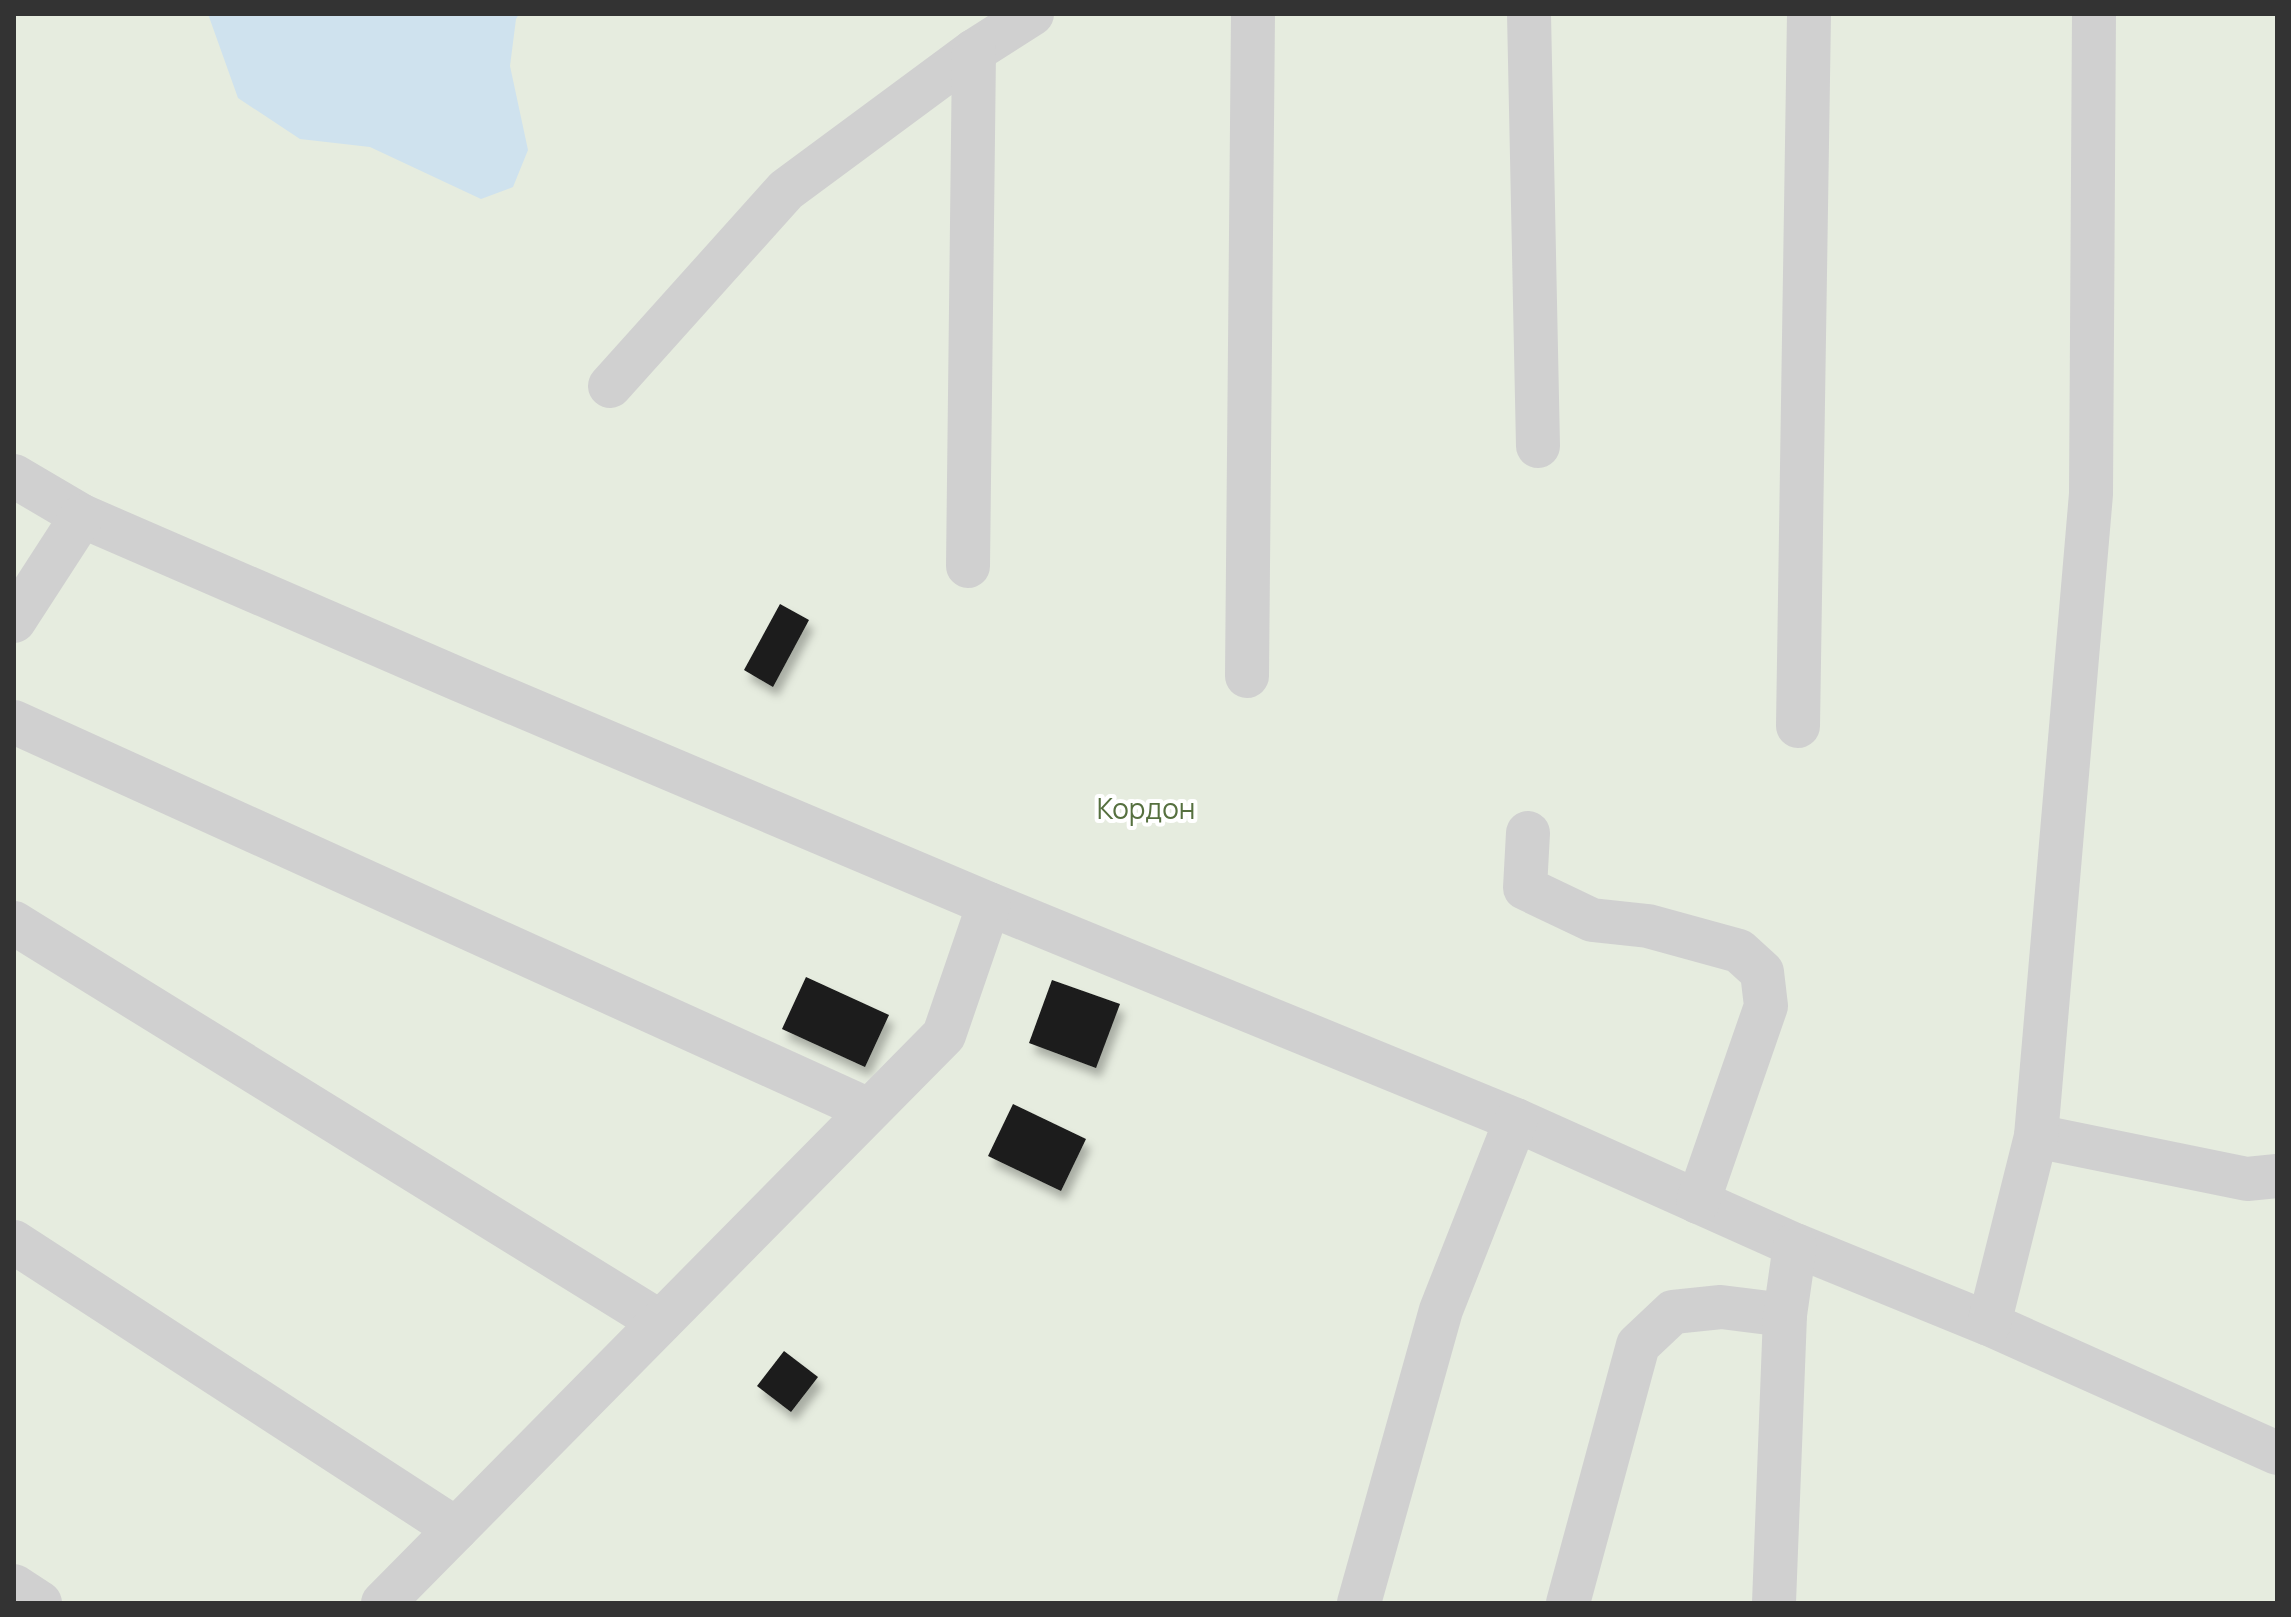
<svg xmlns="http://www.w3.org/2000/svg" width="2291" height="1617" font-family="Manrope,sans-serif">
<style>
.green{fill:#e6ecdf}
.water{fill:#cfe2ee}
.building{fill:#1a1a1a;filter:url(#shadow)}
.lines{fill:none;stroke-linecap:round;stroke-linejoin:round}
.minor{stroke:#d0d0d0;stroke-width:44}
.labels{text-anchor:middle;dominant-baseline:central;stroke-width:8;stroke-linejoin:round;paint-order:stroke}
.park-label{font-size:28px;fill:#56703f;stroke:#fff}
</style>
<defs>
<filter id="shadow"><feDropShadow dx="5" dy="9" stdDeviation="4" flood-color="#0004"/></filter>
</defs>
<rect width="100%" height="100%" fill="#fff"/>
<rect class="green" x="14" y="14" width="2263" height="1589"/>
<polygon class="water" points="208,14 519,14 516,19 510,66 528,150 513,187 481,199 370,147 300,139 238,98"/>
<g class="building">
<polygon points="780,604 809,620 773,687 744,670"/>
<polygon points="806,977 889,1015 865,1067 782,1029"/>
<polygon points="1052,980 1120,1004 1096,1068 1029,1043"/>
<polygon points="1013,1104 1086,1139 1061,1191 988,1156"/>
<polygon points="784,1351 818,1377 791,1412 757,1386"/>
</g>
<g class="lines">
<g class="minor">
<polyline points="1529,14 1538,446"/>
<polyline points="610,386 786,190 974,51 1032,14"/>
<polyline points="14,476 82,516 458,679 989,904 1516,1120 1795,1245 1989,1324 2277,1453"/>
<polyline points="968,566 974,51"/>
<polyline points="14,621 82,516"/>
<polyline points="1247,676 1253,14"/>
<polyline points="14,722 869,1110"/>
<polyline points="1798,726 1809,14"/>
<polyline points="1528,833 1525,888 1592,920 1648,926 1739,951 1762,972 1766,1006 1698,1202"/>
<polyline points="14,923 660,1322"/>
<polyline points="2036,1136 2247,1179 2277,1176"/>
<polyline points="14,1242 456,1529"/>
<polyline points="1989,1324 2036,1136 2091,494 2094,14"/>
<polyline points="14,1586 40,1603"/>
<polyline points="383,1603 944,1035 989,904"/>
<polyline points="1359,1603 1441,1310 1516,1120"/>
<polyline points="1568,1603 1638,1345 1673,1312 1721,1307 1785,1315"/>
<polyline points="1774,1603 1785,1315 1795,1245"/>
</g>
</g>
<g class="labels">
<g class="park-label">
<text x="1146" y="808">Кордон</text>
</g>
</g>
<rect width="2291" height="1617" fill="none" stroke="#333333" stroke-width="32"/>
</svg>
